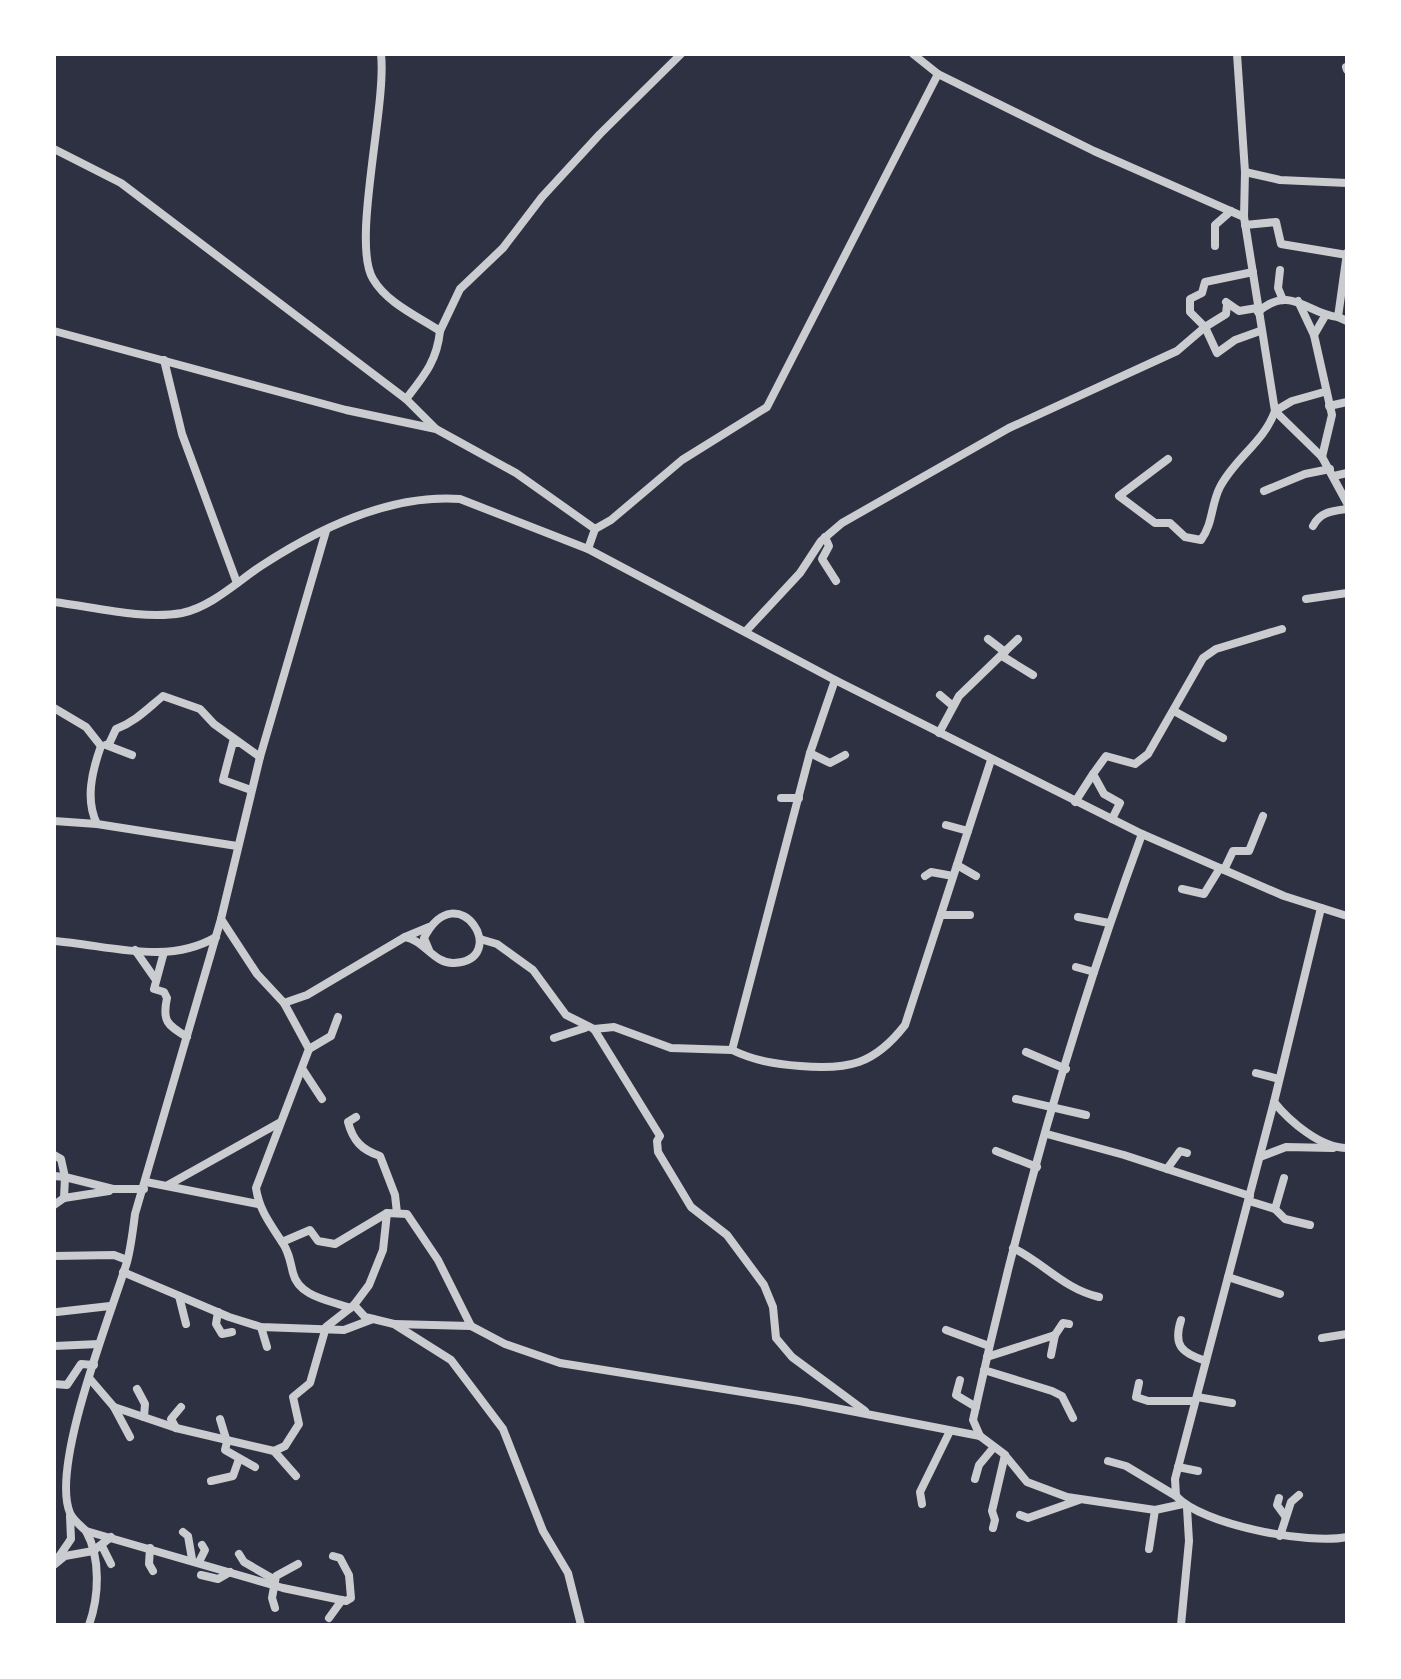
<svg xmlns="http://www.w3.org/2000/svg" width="1401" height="1679" font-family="Overpass,sans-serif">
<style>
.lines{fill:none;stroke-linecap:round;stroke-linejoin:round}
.minor{stroke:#caccd0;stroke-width:8}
</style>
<rect width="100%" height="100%" fill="#2d3142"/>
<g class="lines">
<g class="minor">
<path d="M381,54c6,51 -30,189 -8,225 14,24 44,37 67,52l20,-42 43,-41 39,-51 58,-63 81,-80"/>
<polyline points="913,54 938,74"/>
<polyline points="1237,54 1245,172 1244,217 1275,411 1322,457 1347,503"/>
<polyline points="1346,67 1347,70"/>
<polyline points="54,149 121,183 406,399 435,428"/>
<polyline points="1245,172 1280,180 1347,183"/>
<polyline points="1245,225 1276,222 1281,244 1347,255"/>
<polyline points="1215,246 1215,225 1231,211"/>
<polyline points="1347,253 1338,317 1347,321"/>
<polyline points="1280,270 1278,288 1283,300"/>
<polyline points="1298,301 1314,335"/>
<polyline points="1226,302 1239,311 1257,308"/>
<polyline points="1227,305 1226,314 1205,327 1190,312 1190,299 1202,293 1205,282 1253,272"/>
<path d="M1258,312c33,-29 50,3 80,5"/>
<polyline points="54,331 346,410 436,429 516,473 595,529 588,549"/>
<polyline points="164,360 182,434 237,583"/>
<path d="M406,399c18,-23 31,-38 34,-68"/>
<polyline points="1329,406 1347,402"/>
<polyline points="1322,457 1332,415 1314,335 1325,316"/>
<path d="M1168,459l-49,37 36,27h15l15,14 16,3c12,-16 10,-36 19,-53 15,-29 44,-45 55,-76l17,-10 32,-9"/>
<polyline points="1334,476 1347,473"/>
<polyline points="1264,491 1305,474 1330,469"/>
<path d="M1313,526c7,-14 19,-15 34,-17"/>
<polyline points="595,529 611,520 682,460 767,407 938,74 1094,151 1244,217"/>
<path d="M326,531l-66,226 -39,162 36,55 27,29 23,-8 98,-58c19,3 29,27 49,26 58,-3 4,-91 -30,-25l5,12"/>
<polyline points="825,537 829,546 822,559 836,581"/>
<polyline points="1306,599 1347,593"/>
<path d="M54,602c40,5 89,18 128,11 29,-6 55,-31 79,-47 58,-38 128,-72 199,-67l128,50 247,131 307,154 142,62 63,20"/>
<polyline points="746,631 800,573 821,541 842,523 1009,428 1177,351 1205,327 1217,353 1235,340 1260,331"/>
<polyline points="988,639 1005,652"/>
<polyline points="1002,656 1033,675"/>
<path d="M835,680l-25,73 -78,297c23,11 43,14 68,16 48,4 74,-1 105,-41l86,-265"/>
<polyline points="940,695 953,706"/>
<polyline points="54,708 86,727 101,746"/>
<polyline points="1174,711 1223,738"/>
<polyline points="939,733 959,696 1018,639"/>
<polyline points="237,743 233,742 223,780 251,790"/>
<path d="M109,744l7,-15c19,-7 31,-20 47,-33l37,13 14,15 46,33"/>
<polyline points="106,745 132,755"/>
<path d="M101,746c-9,25 -16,54 -4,78l140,22"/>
<polyline points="810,753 830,763 845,755"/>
<polyline points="781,798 799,798"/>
<polyline points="1075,802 1093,774"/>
<polyline points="1112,819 1120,803 1104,794 1093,774 1106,756 1135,764 1148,754 1203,658 1216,649 1282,629"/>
<polyline points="54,821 97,824"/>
<polyline points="946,825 968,831"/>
<polyline points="957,865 976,876"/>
<polyline points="1224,870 1233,851 1249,851 1263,816"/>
<polyline points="925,876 931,872 953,876"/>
<polyline points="1182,889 1204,894 1220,868"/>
<path d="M1321,908l-47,194 -99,377 1,17c26,29 133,49 171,41"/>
<polyline points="941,915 970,915"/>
<polyline points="1078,917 1109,923"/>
<path d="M221,919l-86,295c-2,16 -4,33 -8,48 -16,52 -77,204 -57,251 3,7 11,13 16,18l197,57 63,13 5,-3 -2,-23 -9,-17 -7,-2"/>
<polyline points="405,937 429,927"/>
<polyline points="480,939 497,944 533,970 566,1015 594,1029 660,1136 657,1141 658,1152 691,1207 727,1235 764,1285 773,1307 776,1338 792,1357 865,1411"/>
<path d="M54,941c54,4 113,25 162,-4"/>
<polyline points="135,950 156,980"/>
<path d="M164,952l-10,37 10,3 3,6c-5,23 0,27 20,39"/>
<polyline points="1076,967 1094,972"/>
<path d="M284,1003l25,46 -53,139c3,22 15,37 26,54l28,-12 8,11 17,3 52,-31 20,1 31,46 33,66"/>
<polyline points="594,1029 614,1027 671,1048 732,1050"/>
<polyline points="554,1038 585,1028"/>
<polyline points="309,1049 331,1036 338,1017"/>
<polyline points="1026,1052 1066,1069"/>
<polyline points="303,1070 322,1099"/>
<polyline points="1256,1073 1279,1079"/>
<polyline points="1016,1099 1086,1115"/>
<path d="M1274,1102c16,20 47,46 73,46"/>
<path d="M356,1117l-8,5c5,19 14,28 32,34l15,39 2,18"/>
<polyline points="1047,1134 1124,1155 1250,1196"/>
<polyline points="996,1151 1037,1167"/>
<polyline points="54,1155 61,1159 65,1177 113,1189 144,1189"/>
<polyline points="1260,1157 1286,1147 1333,1148"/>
<polyline points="1167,1169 1180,1151 1187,1153"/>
<polyline points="54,1176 65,1177 64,1198"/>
<polyline points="146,1182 258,1204"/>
<polyline points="168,1185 279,1123"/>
<polyline points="1249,1201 1275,1209 1284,1178"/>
<polyline points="54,1205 64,1198 109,1191"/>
<polyline points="1275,1209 1285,1219 1310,1225"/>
<path d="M282,1242c7,10 8,19 11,31 6,24 36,27 57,35"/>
<path d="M1013,1248c31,15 51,41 86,49"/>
<polyline points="54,1256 114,1255 127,1260"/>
<polyline points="123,1272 229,1317 261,1327 344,1330 373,1319"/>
<polyline points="1228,1277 1280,1294"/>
<polyline points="179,1296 186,1324"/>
<polyline points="354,1305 365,1317 394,1324 451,1360 503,1429 543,1531 568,1573 581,1625"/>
<polyline points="57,1312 110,1306"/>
<polyline points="218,1312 216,1324 222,1334 232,1332"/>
<path d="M1181,1320c-8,25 0,33 25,41"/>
<polyline points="394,1324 471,1326 505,1344 560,1363 799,1401 980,1436 1004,1454 1027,1482 1067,1497 1155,1510 1183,1504"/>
<polyline points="261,1327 267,1347"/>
<polyline points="946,1330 989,1346"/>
<polyline points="1322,1338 1347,1334"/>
<polyline points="54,1346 99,1344"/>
<polyline points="1051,1355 1055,1335"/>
<polyline points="987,1357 1055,1335 1063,1323 1069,1324"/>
<polyline points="984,1370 1052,1391 1062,1396 1073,1418"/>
<polyline points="90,1379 114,1407 176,1428 274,1451 285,1446 299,1424 293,1397 310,1383 326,1327 354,1305 369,1285 383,1250 387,1213"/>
<polyline points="960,1380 956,1395 976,1407"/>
<polyline points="1139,1383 1136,1397 1148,1401 1195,1401"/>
<polyline points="54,1384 67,1385 81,1364 94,1365"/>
<polyline points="137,1389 145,1404 144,1417"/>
<polyline points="1197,1397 1232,1403"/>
<polyline points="114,1407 130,1437"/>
<polyline points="220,1419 227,1442 225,1450 255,1467"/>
<polyline points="176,1428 171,1419 181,1407"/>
<path d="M980,1436l-7,-16c43,-198 99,-396 169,-586"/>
<polyline points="274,1451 296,1476"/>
<polyline points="1108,1461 1126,1466 1176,1496"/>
<polyline points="1178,1467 1198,1471"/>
<polyline points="975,1479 979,1465 994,1447"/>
<polyline points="211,1481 233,1476 239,1459"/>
<polyline points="1279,1498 1277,1505 1285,1516"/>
<polyline points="922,1504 920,1492 950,1431"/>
<polyline points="1020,1515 1028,1518 1079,1500"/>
<polyline points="993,1528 995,1520 992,1511 1005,1455"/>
<path d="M86,1531c15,27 13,66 3,94"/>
<polyline points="183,1532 188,1536 192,1559"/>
<polyline points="1280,1536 1291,1502 1299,1495"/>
<polyline points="102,1546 111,1564"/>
<polyline points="150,1548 149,1564 153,1571"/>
<polyline points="1149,1549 1155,1510"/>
<polyline points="239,1554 244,1562 275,1580"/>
<polyline points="58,1558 71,1539 70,1516"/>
<polyline points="199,1562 205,1550 202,1545"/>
<polyline points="54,1565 65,1556 93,1551 111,1537"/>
<polyline points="201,1575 218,1579 230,1572"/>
<polyline points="275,1608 272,1598 276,1576 298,1564"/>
<polyline points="329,1618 342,1600"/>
<polyline points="1181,1625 1189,1541 1187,1508"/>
</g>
</g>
<rect width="1401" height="1679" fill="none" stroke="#ffffff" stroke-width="112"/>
</svg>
